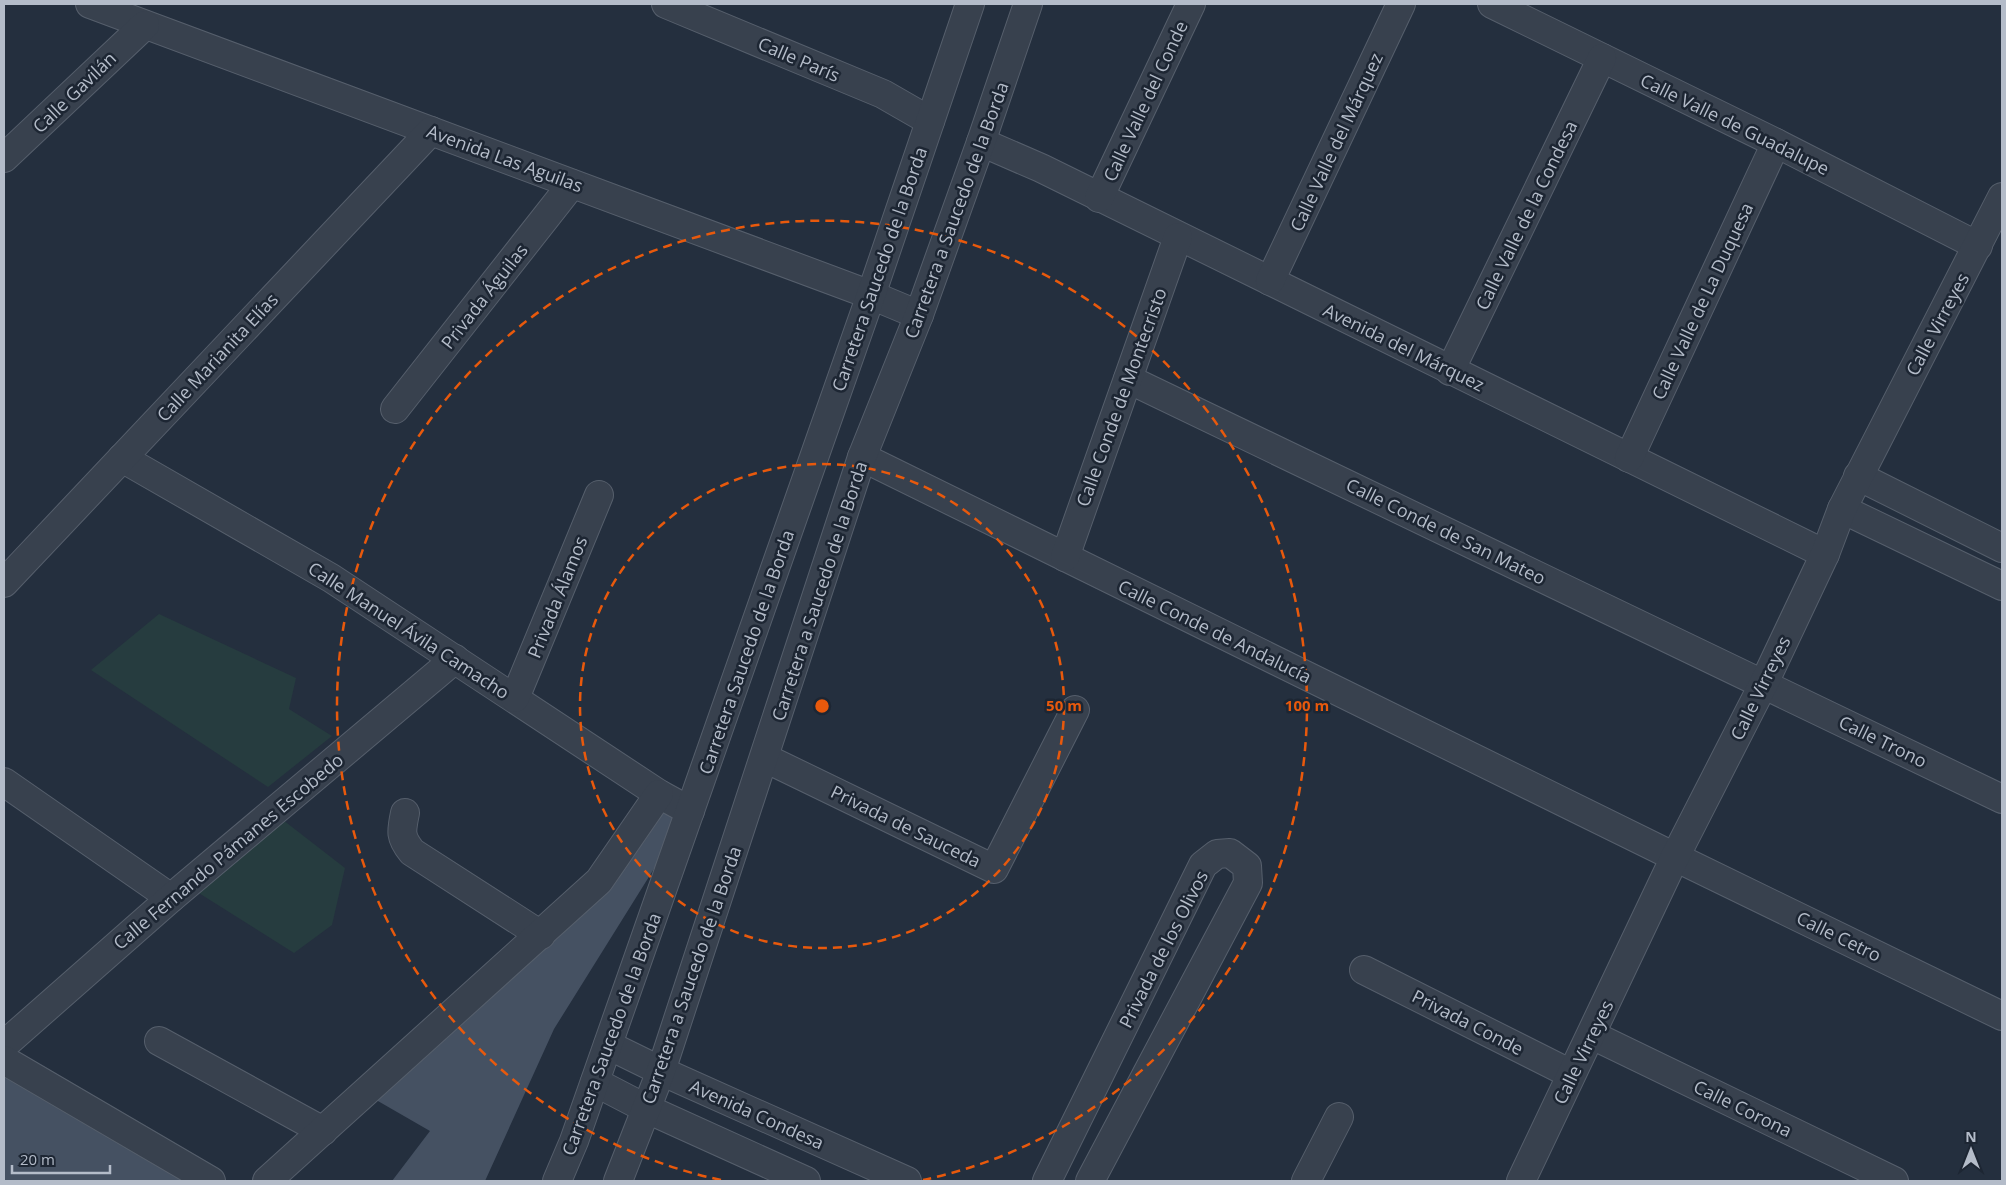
<svg xmlns="http://www.w3.org/2000/svg" width="2006" height="1185" font-family="'Open Sans',sans-serif">
<style>
.green{fill:#263c3f}
.building{fill:#455162}
.lines{fill:none;stroke-linecap:round;stroke-linejoin:round}
.minor-casing{stroke:#565f6c;stroke-width:30}
.minor{stroke:#38414e;stroke-width:28}
.ring{fill:none;stroke:#e8590c;stroke-width:2.5;stroke-dasharray:9 6}
.labels{text-anchor:middle;dominant-baseline:central;stroke-width:5;stroke-linejoin:round;paint-order:stroke}
.street-label{font-size:18px;fill:#b4bcc9;stroke:#1d2633}
.centre{fill:#e8590c;stroke:#1d2633;stroke-width:2.5}
.ring-label{font-size:15px;text-anchor:middle;font-weight:bold;fill:#e8590c;stroke:#1d2633;stroke-width:5;stroke-linejoin:round;paint-order:stroke}
</style>
<rect width="100%" height="100%" fill="#242f3e"/>
<g class="green">
<polygon points="159,614 296,678 289,709 332,736 268,787 91,670"/>
<polygon points="283,820 345,868 332,925 294,953 194,890"/>
</g>
<g class="building">
<polygon points="659,794 690,811 554,1029 485,1181 392,1181 430,1131 364,1093 541,935"/>
<polygon points="4,1060 190,1181 4,1181"/>
</g>
<g class="lines">
<defs>
<g id="minor">
<polyline points="90,4 871,295 919,315"/>
<polyline points="666,4 883,94 930,121"/>
<polyline points="1492,4 1776,143 1978,246"/>
<polyline points="981,142 1041,168 1825,554"/>
<polyline points="4,158 145,25"/>
<polyline points="1099,198 1191,4"/>
<polyline points="1270,281 1401,4"/>
<polyline points="1450,371 1602,58"/>
<polyline points="1128,379 2002,799"/>
<polyline points="395,409 572,184"/>
<polyline points="862,457 1675,857 2002,1016"/>
<polyline points="122,458 331,578 659,794 690,811"/>
<polyline points="1629,458 1776,143"/>
<polyline points="1858,476 2002,548"/>
<polyline points="1842,509 2002,586"/>
<polyline points="1065,557 1178,237"/>
<polyline points="4,583 431,131"/>
<polyline points="515,698 599,495"/>
<polyline points="765,758 994,869 1075,710"/>
<polyline points="4,782 171,898"/>
<path d="M405,813c-4,19 -5,24 7,39l129,83"/>
<polyline points="1364,970 1571,1074"/>
<polyline points="1592,1035 1894,1181"/>
<polyline points="159,1041 323,1131"/>
<polyline points="4,1045 171,898 455,659"/>
<polyline points="608,1045 661,1071 907,1181"/>
<polyline points="4,1060 211,1181"/>
<polyline points="595,1082 645,1108 806,1181"/>
<polyline points="267,1181 599,881 659,794"/>
<polyline points="557,1181 574,1141 871,295 970,4"/>
<polyline points="618,1181 661,1071 862,457 919,315 981,142 1028,4"/>
<polyline points="1047,1181 1203,865 1217,854 1230,853 1247,866 1248,883 1090,1181"/>
<polyline points="1306,1181 1339,1117"/>
<polyline points="1521,1181 1675,857 1764,683 1825,554 1842,509 2002,197"/>
</g>
</defs>
<use href="#minor" class="minor-casing"/>
<use href="#minor" class="minor"/>
</g>
<g class="ring">
<circle cx="822" cy="706" r="242"/>
<path d="M721 1180A485 485 0 1 1 923 1180"/>
</g>
<g class="labels">
<g class="street-label">
<text transform="translate(799 59) rotate(23)">Calle París</text>
<text transform="translate(74 92) rotate(-44)">Calle Gavilán</text>
<text transform="translate(1145 101) rotate(-65)">Calle Valle del Conde</text>
<text transform="translate(1735 124) rotate(26)">Calle Valle de Guadalupe</text>
<text transform="translate(1336 142) rotate(-65)">Calle Valle del Márquez</text>
<text transform="translate(505 158) rotate(20)">Avenida Las Aguilas</text>
<text transform="translate(956 210) rotate(-70)">Carretera a Saucedo de la Borda</text>
<text transform="translate(1526 215) rotate(-64)">Calle Valle de la Condesa</text>
<text transform="translate(879 269) rotate(-71)">Carretera Saucedo de la Borda</text>
<text transform="translate(484 296) rotate(-52)">Privada Águilas</text>
<text transform="translate(1702 301) rotate(-65)">Calle Valle de La Duquesa</text>
<text transform="translate(1937 324) rotate(-62)">Calle Virreyes</text>
<text transform="translate(1404 347) rotate(26)">Avenida del Márquez</text>
<text transform="translate(217 357) rotate(-47)">Calle Marianita Elías</text>
<text transform="translate(1121 397) rotate(-70)">Calle Conde de Montecristo</text>
<text transform="translate(1446 531) rotate(26)">Calle Conde de San Mateo</text>
<text transform="translate(819 591) rotate(-72)">Carretera a Saucedo de la Borda</text>
<text transform="translate(557 597) rotate(-68)">Privada Álamos</text>
<text transform="translate(409 630) rotate(33)">Calle Manuel Ávila Camacho</text>
<text transform="translate(1215 631) rotate(26)">Calle Conde de Andalucía</text>
<text transform="translate(746 652) rotate(-71)">Carretera Saucedo de la Borda</text>
<text transform="translate(1760 688) rotate(-64)">Calle Virreyes</text>
<text transform="translate(1883 741) rotate(26)">Calle Trono</text>
<text transform="translate(906 826) rotate(26)">Privada de Sauceda</text>
<text transform="translate(228 851) rotate(-40)">Calle Fernando Pámanes Escobedo</text>
<text transform="translate(1839 936) rotate(26)">Calle Cetro</text>
<text transform="translate(1163 949) rotate(-63)">Privada de los Olivos</text>
<text transform="translate(691 975) rotate(-71)">Carretera a Saucedo de la Borda</text>
<text transform="translate(1468 1022) rotate(27)">Privada Conde</text>
<text transform="translate(611 1034) rotate(-70)">Carretera Saucedo de la Borda</text>
<text transform="translate(1583 1052) rotate(-64)">Calle Virreyes</text>
<text transform="translate(1743 1108) rotate(26)">Calle Corona</text>
<text transform="translate(757 1114) rotate(24)">Avenida Condesa</text>
</g>
</g>
<circle cx="822" cy="706" r="8" class="centre"/>
<g class="ring-label">
<text x="1064" y="711">50 m</text>
<text x="1307" y="711">100 m</text>
</g>
<rect width="2006" height="1185" fill="none" stroke="#b4bcc9" stroke-width="10"/>
<g transform="translate(1971 1150)" stroke="#1d2633" stroke-width="4" paint-order="stroke">
<path d="M0-4L9 19L0 12L-9 19Z" fill="#b4bcc9"/>
<text y="-8" font-size="14" font-weight="bold" text-anchor="middle" fill="#b4bcc9">N</text>
</g>
<path d="M12 1165v8h98v-8" fill="none" stroke="#b4bcc9" stroke-width="2.5"/>
<text x="20" y="1165" font-size="15" fill="#b4bcc9" stroke="#1d2633" stroke-width="4" paint-order="stroke">20 m</text>
</svg>
